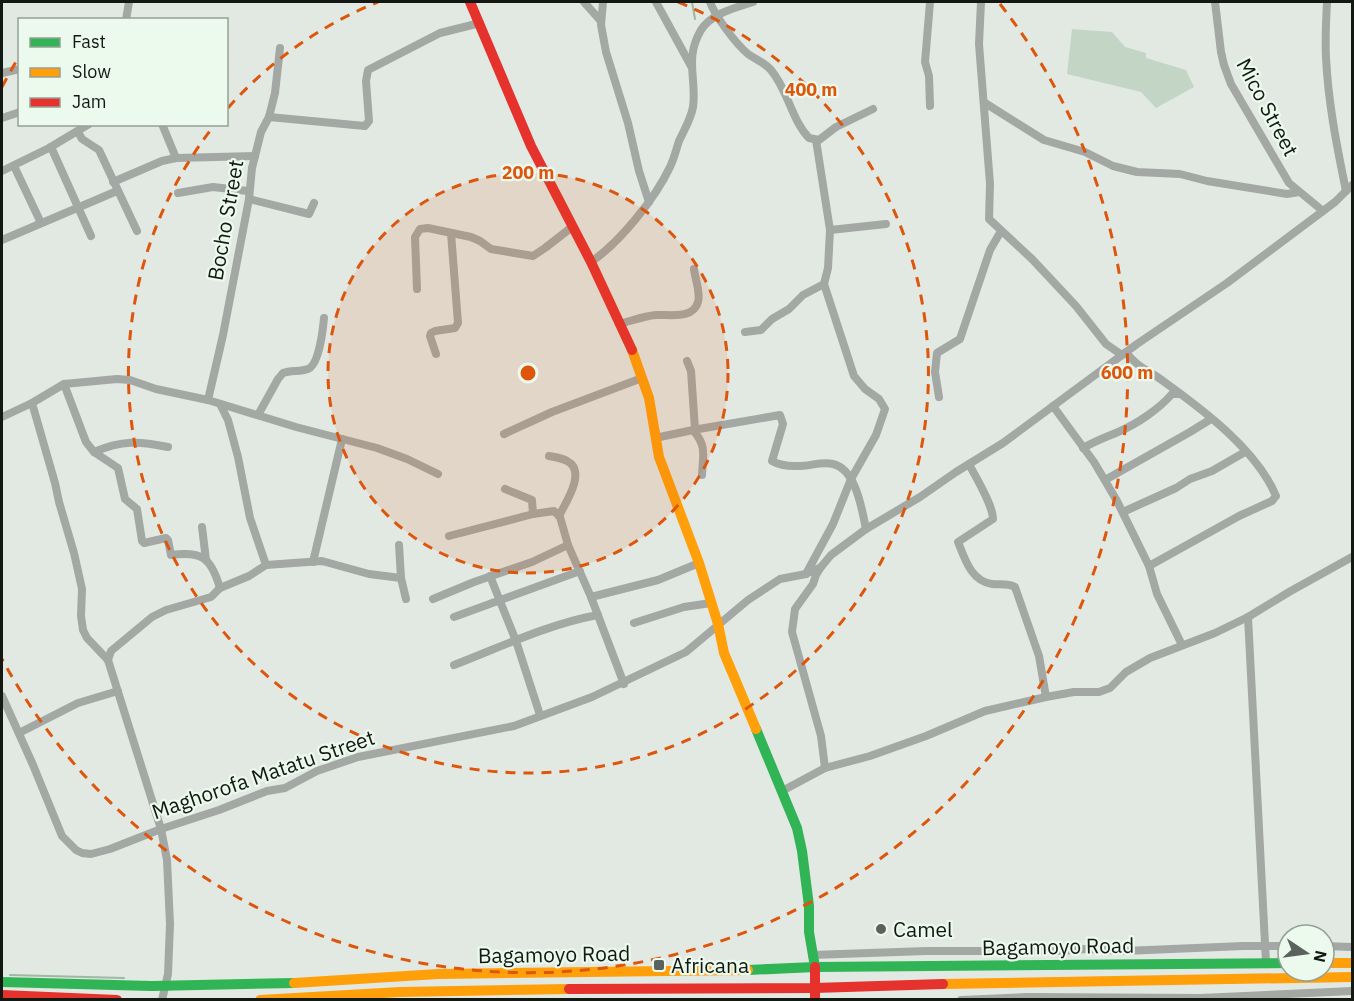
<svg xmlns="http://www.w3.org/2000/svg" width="1354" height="1001" font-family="'IBM Plex Sans',sans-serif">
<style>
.green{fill:#c3d5c4}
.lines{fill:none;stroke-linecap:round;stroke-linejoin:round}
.stream{stroke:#a0b7a2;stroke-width:2}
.street{stroke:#a3a8a4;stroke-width:8}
.fast{stroke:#30b455;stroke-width:10}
.slow{stroke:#ff9f0a;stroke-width:10}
.jam{stroke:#e5322d;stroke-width:10}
.ring{fill:none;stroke:#dd560c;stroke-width:3;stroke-dasharray:10 8}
.poi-dot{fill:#5b615c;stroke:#ecfaed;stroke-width:2}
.labels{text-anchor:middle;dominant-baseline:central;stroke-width:4.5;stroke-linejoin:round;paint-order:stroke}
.street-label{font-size:21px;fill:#131813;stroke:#ecfaed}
.poi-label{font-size:21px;fill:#131813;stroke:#ecfaed;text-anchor:start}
.centre{fill:#dd560c;stroke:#ecfaed;stroke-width:3}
.ring-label{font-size:18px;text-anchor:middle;font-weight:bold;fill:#dd560c;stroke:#ecfaed;stroke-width:4.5;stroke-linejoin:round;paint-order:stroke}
</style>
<rect width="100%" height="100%" fill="#e2e9e3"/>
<polygon class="green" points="1072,29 1112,32 1125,47 1146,53 1146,58 1186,70 1194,87 1156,108 1141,92 1067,74"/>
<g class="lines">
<g class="stream">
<polyline points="692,2 695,19"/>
<polyline points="10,975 124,978"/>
</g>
<g class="street">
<polyline points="584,2 600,20"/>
<polyline points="603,2 601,25 606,52 628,123 639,171 649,202"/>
<polyline points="656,2 691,66"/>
<path d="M710,2c5,14 26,42 38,52 7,5 16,8 23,16 17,20 20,49 38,68l10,2 17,-13 37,-18"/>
<polyline points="930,2 925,62 929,76 930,106"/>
<polyline points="981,2 979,44 990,184 989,219 1032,259 1076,306 1106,344 1122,355"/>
<polyline points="1215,2 1221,52 1224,65 1231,84 1289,183 1323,211"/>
<path d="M1327,2c-1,18 -2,37 -1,55 2,45 11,90 20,134"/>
<polyline points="126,20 129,2"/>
<polyline points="2,73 20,69"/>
<polyline points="985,103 1044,140 1085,152 1113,166 1137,172 1180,174 1207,181 1287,194 1299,192"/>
<polyline points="269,117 365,126 369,121 366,81 368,70 440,33 480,23"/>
<polyline points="2,118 20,112"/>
<polyline points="162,124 176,158"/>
<polyline points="78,132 82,139 99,150 137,231"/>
<polyline points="51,147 91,236"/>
<polyline points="14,166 41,223"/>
<polyline points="2,171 49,148 89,124"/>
<polyline points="113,182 162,161 176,158 255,156"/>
<polyline points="178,193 213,187 248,191"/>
<polyline points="249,199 309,214 314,203"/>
<polyline points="830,230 886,224"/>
<polyline points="2,240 117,191"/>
<path d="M591,262c28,-19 64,-63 79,-95 4,-8 6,-17 9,-26 5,-11 12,-22 14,-34 4,-28 -9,-48 8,-77 11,-17 34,-22 52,-28"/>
<polyline points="417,289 415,237 420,229 428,228 471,237 480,241 491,249 533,256 545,248 572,227"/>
<path d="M619,324c12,-3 25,-8 37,-9 13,-1 37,5 42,-13 3,-9 -3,-23 -4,-33"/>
<polyline points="745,332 761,330 772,319 789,309 803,295 824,284"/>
<path d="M1126,352c9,14 24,19 37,29 39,28 94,69 113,115l-4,5 -33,15 -90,50"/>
<polyline points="436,354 430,336 431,333 435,331 455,328 458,323 451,233"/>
<polyline points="687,361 691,371 695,429"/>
<path d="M64,384l22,58 8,10 24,16 7,31 12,10 5,32 2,2 22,-5 2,2 3,15c32,-4 40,3 49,33"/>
<polyline points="939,397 935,372 937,353 960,339 990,250 1001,231"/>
<polyline points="208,400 223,335 249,199 252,168 261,132 269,117 275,93 280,48"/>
<polyline points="32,403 55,483 59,502 74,553 82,589 81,616 83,630 87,638 108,660 161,829 167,860 170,924 168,974 162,1000"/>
<polyline points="220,404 228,420 238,457 250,518 266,565"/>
<polyline points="1053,406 1094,462 1117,501 1149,566 1157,594 1182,645"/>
<path d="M258,415l20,-36 5,-6c8,-3 17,-1 25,-4 11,-4 15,-40 16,-51"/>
<polyline points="2,417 32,403 64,384 117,379 130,380 156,389 208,400 296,427 377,448 407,459 438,474"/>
<path d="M693,430c14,16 10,25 9,45"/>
<polyline points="504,434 552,412 642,378"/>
<path d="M655,438l38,-8 87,-15 3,9 -11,37c7,4 15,5 23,5 13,1 26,-5 38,-2 23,5 29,46 33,65"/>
<path d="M1083,448c12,-7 23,-11 35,-16 19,-8 41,-23 54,-38h6"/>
<path d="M94,452c28,-12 45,-11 74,-5"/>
<path d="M549,456c5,1 13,2 18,5 20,10 -1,41 -8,55"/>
<path d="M969,464c7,14 24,41 24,55l-35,23c7,17 13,39 34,42 8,1 16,-1 23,3l24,69 7,41"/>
<polyline points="1105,480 1190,432 1211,419"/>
<polyline points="1123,512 1176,488 1190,479 1212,471 1245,452"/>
<polyline points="533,514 554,511 560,517 568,545 591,597 624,684"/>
<polyline points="202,527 206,560"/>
<polyline points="449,536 533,514 532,500 505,489"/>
<polyline points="399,545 401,578 406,599"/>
<polyline points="313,562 342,439"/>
<polyline points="821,567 816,575 813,584 795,609 792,632 821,736 825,768"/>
<polyline points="806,574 833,524 851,479 876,435 885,409 879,399 865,389 854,376 824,284 828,268 830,230 816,140"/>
<polyline points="490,576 516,641 540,715"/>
<polyline points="591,597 658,580 699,563"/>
<polyline points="433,599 474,582 532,562 568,545"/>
<polyline points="454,617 580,571"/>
<polyline points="1248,617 1266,963"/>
<polyline points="634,623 684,607 711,603"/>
<polyline points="108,660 111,651 152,617 166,610 211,597 220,588 249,576 266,565 322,561 369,574 401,578"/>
<path d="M454,665c47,-18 94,-41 144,-50"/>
<polyline points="2,696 33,765 62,836 76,850 82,853 91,854 110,849 161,829 219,810 267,791 285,788 317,771 358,757 514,726 592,697 686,652 748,600 780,579 806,574 821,567 831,555 866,529 920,497 956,472 1003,443 1137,344 1227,283 1335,202 1352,185"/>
<polyline points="19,733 78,703 118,691"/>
<polyline points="782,791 825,768 870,756 926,736 985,711 1046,697 1074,692 1099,692 1110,688 1126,672 1150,658 1215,633 1248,617 1289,592 1352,557"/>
<polyline points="1324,946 1352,947"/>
<polyline points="812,955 926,951 1061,951 1086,949 1124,951 1243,946 1288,946"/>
<polyline points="961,1000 1027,997 1201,998 1352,991"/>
</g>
<g class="fast">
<polyline points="756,729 797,828 802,851 809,906 809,932 815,967"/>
<polyline points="748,970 815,967 1288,963"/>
<polyline points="2,982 152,986 294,983"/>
</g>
<g class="slow">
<polyline points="632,350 649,398 659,457 699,563 718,624 724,653 756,729"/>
<polyline points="1324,963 1352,963"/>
<polyline points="294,983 438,974 748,970"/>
<polyline points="943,984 1352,977"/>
<polyline points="260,1000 400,992 569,989"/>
</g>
<g class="jam">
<polyline points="470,2 531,146 591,262 632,350"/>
<polyline points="815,967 815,1000"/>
<polyline points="569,989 814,988 943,984"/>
<polyline points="2,995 117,1000"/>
</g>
</g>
<circle cx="528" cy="373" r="200" fill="#dd560c" fill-opacity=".12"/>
<g class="ring">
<circle cx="528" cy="373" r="200"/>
<path d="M228 108A400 400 0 0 1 378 2M678 2A400 400 0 1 1 213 127"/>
<path d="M2 87A599 599 0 0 1 17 60M1000 4A599 599 0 1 1 2 659"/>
</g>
<g class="poi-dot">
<circle cx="881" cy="929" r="6"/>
<rect x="653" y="959" width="12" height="12" rx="3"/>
</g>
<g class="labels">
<g class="street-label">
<text transform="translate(1268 107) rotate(62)">Mico Street</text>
<text transform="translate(225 220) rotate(-80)">Bocho Street</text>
<text transform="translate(263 774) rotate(-19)">Maghorofa Matatu Street</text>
<text transform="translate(1058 946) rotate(-1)">Bagamoyo Road</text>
<text transform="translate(554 954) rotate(-1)">Bagamoyo Road</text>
</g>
<g class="poi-label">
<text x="893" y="929">Camel</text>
<text x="671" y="965">Africana</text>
</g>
</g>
<circle cx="528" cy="373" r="9" class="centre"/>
<g class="ring-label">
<text x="811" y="96">400 m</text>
<text x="528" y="179">200 m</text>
<text x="1127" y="379">600 m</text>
</g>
<rect width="1354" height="1001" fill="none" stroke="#131813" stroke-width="6"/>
<rect x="18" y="18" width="210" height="108" fill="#ecfaed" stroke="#95a096" stroke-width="1.5"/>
<rect x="30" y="38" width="30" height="9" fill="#30b455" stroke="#95a096" stroke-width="1.5"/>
<text x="72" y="48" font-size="18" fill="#131813">Fast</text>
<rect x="30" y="68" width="30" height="9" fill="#ff9f0a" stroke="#95a096" stroke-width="1.5"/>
<text x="72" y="78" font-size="18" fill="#131813">Slow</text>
<rect x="30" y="98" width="30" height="9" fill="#e5322d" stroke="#95a096" stroke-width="1.5"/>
<text x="72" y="108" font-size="18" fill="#131813">Jam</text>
<g transform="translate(1306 953) rotate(103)"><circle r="28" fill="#ecfaed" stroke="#95a096" stroke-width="1.5"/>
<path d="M0-4.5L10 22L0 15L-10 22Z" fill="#5b615c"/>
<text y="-9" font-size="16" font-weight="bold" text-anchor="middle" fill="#131813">N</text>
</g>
</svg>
